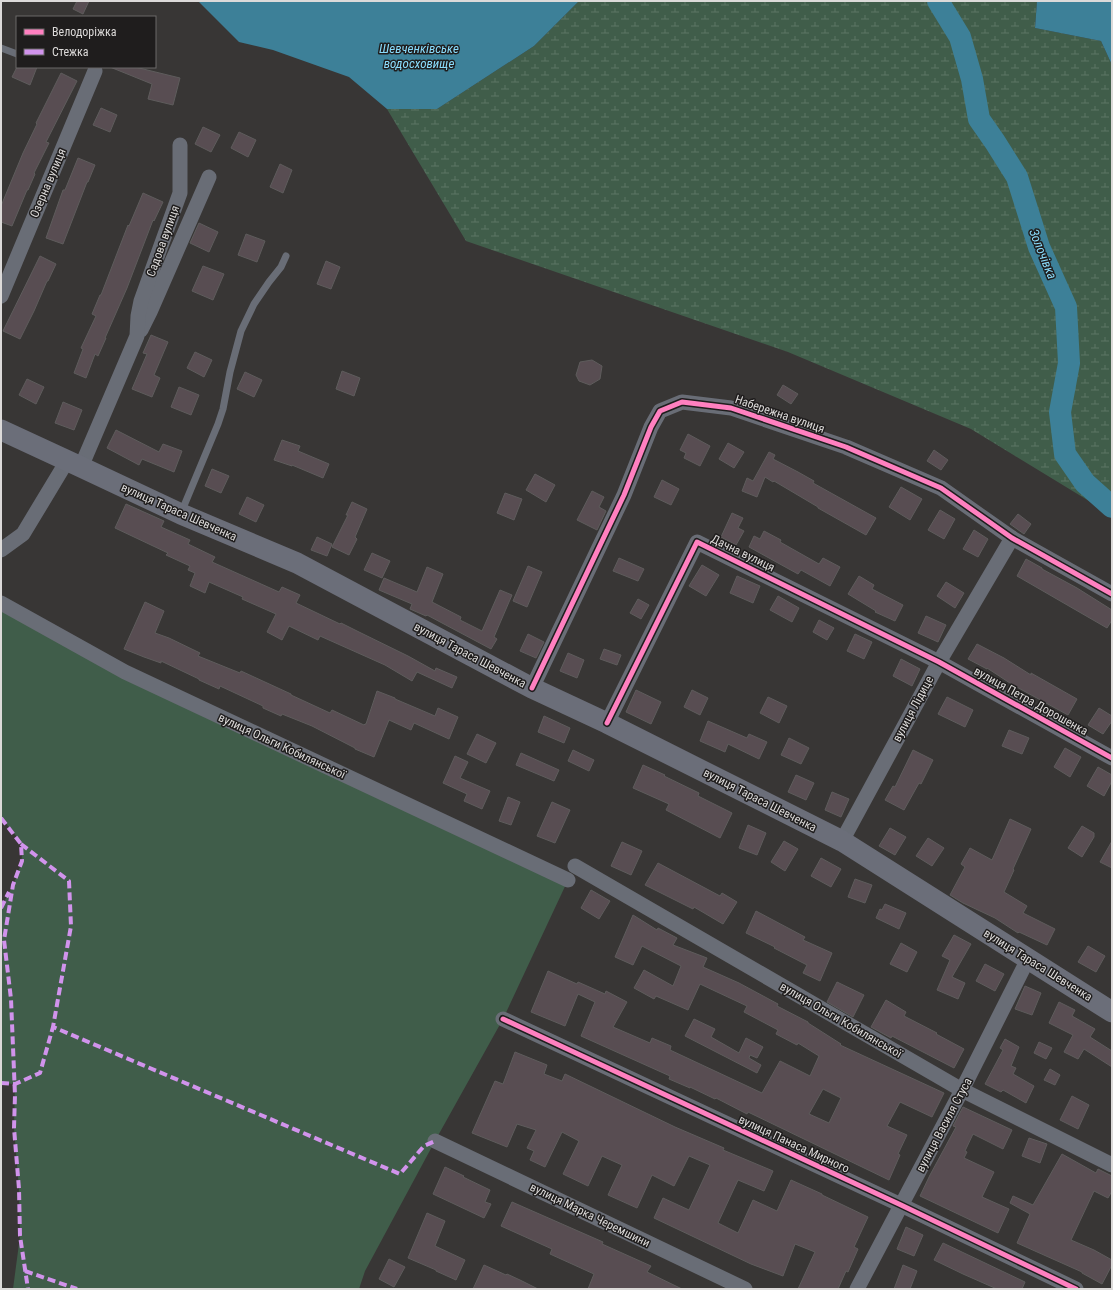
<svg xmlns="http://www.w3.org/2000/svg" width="1113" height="1290" font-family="'Roboto Condensed',sans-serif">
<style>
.green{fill:#405d4a}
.wetland{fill:url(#wetland-marsh)}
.water{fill:#3d8098}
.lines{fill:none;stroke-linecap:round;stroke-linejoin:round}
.river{stroke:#3d8098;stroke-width:22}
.building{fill:#584d52;stroke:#5e5c5c;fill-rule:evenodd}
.service{stroke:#696d76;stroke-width:7}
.minor{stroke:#696d76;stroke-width:15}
.secondary{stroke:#6b6e79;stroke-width:21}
.quiet{stroke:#d193ec;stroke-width:4;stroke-dasharray:8 4;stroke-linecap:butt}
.cycleway-casing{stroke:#1f1d1d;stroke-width:8}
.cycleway{stroke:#ff80c0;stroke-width:5}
.labels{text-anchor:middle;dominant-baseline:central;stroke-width:3;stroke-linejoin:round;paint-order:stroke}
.street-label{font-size:12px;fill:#dcdad9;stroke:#1f1d1d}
.water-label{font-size:13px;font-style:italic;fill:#8adcfc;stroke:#1f1d1d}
</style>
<defs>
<pattern id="wetland-marsh" width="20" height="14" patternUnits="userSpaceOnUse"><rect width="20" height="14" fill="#405d4a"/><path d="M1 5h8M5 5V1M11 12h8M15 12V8" fill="none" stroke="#5b7464"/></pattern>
</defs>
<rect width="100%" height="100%" fill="#383635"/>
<path class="green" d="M1,603l124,69 443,208 -65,139 -68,122 -70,130 -6,18h-346l7,-53 -1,-47 -5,-61 1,-44 -14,-1v-175c9,-18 25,-42 20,-63 -2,-7 -13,-19 -18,-25l-2,4z"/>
<polygon class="wetland" points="579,1 1037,1 1035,28 1101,41 1112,65 1112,515 971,429 788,352 466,241 387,109 437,109 534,46"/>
<g class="water">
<polygon points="198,1 579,1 534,46 437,109 387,109 349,77 273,50 239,42"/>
<polygon points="1037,1 1112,1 1112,65 1101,41 1035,28"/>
</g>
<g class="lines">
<polyline class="river" points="938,1 960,37 972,79 979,119 995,142 1017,177 1039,247 1066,307 1069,363 1060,412 1065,454 1085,483 1112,507"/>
</g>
<g class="building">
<polygon points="77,1 89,1 83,14 73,9"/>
<polygon points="17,67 37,67 30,85 12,77"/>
<polygon points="110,67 135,67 180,78 173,105 148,99 152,84"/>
<polygon points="61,73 77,81 46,142 49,143 34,173 35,174 28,190 27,190 12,226 1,222 1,206 23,153 37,124 36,123"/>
<polygon points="101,108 117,115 110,132 93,125"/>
<polygon points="203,127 220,135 211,152 195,144"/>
<polygon points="239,132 256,140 248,157 231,148"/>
<polygon points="78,158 95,165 88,182 87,182 63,244 46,238 63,190 65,190"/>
<polygon points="280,164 292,170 283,193 270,187"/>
<polygon points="143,193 163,202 154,221 153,220 127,288 105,338 106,338 98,356 95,354 86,378 74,373 83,349 81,348 96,316 92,314 100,295 101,295 128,225 129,226"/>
<polygon points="199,223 218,232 209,252 190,243"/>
<polygon points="246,234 265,241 257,262 238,255"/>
<polygon points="40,256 56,264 48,281 47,281 34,311 20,339 3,331"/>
<polygon points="326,261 340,267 331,289 317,284"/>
<polygon points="203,266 224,274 213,300 192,291"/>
<polygon points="151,335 168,342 154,375 160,378 152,397 132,389 147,354 143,353"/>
<polygon points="195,352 212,360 204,377 187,368"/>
<polygon points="592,360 602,366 600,379 590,385 579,381 576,375 580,362"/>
<polygon points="342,371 360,378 354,396 336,389"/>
<polygon points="245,372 262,380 254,397 237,389"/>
<polygon points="27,379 44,387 36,404 19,395"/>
<polygon points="783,385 798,394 791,404 777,395"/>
<polygon points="179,387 199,395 191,415 171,407"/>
<polygon points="63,402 82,410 74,430 55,423"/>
<polygon points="116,430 159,452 163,444 182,451 174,472 142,459 139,465 107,448"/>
<polygon points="688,434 710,446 700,466 684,458 686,453 680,450"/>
<polygon points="282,440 300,446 298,451 329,464 323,478 292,465 292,466 274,460"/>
<polygon points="728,443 744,452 734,468 719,459"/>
<polygon points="934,450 948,460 941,470 927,461"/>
<polygon points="769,452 775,455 773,459 798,472 814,481 813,483 876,518 866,535 818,508 818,507 774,481 773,482 765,477 757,497 742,491 747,478 753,481"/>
<polygon points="212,469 229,476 221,493 205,486"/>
<polygon points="535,474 555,485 546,502 526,490"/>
<polygon points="662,480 679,489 671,505 654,497"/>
<polygon points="901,487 922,499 910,520 889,507"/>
<polygon points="592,491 604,497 599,507 606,511 597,530 577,520"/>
<polygon points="505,493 522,499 514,520 497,513"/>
<polygon points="247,497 264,505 256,522 239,514"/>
<polygon points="352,502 367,509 355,537 357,539 349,555 332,547 348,515 346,515"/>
<polygon points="126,504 164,521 161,527 190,540 188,544 215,557 212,562 279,592 282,587 300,595 296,603 340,624 341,623 359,632 408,656 435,671 436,668 457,677 452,688 417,672 412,681 385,665 320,636 318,640 289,626 282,640 267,632 276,614 242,599 243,597 209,582 205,593 190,586 195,573 188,570 190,566 166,555 168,553 115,528"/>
<polygon points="940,510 955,519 944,539 928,530"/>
<polygon points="732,513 743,518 738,528 744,531 736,545 721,537"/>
<polygon points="1018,514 1031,524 1024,534 1010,524"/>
<polygon points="974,530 988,539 978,557 963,549"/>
<polygon points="764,531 781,540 780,542 819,564 823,558 840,567 830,586 801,570 798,574 749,547 754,536 760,539"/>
<polygon points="317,537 332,544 327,556 311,550"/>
<polygon points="372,553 390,561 382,578 364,570"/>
<polygon points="619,558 644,569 638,581 613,571"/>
<polygon points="1026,559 1042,568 1042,569 1077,588 1112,610 1112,620 1107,628 1017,576"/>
<polygon points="702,565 719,575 706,596 689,586"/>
<polygon points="528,566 542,572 527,607 513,601"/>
<polygon points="427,567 443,574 432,602 461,617 460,620 482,631 500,590 512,595 494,637 497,639 491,649 427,615 426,616 410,609 412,604 379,590 384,578 417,592"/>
<polygon points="737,576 760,586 753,603 730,593"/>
<polygon points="859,576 874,585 872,589 903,605 895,621 875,612 876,611 848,594"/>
<polygon points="946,582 964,593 955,608 937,596"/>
<polygon points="778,596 799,608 792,622 770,610"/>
<polygon points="638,599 649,605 641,619 630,613"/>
<polygon points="145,602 164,611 155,633 169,638 200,653 198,656 240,673 241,671 291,694 291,695 330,713 332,710 364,725 365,724 366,724 377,691 395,698 395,699 435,716 438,708 458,717 449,739 414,723 411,730 389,720 374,757 355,749 355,748 312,726 282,714 281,716 263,708 263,706 220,686 219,689 199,680 199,679 161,661 161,663 144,657 124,649"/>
<polygon points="926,616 946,625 938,642 918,633"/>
<polygon points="819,620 834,628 827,640 813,632"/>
<polygon points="528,634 544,642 536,658 520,651"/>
<polygon points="855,634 872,642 864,659 847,651"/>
<polygon points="977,644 1004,658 1031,675 1031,673 1077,699 1068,715 1013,685 987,668 987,669 968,659"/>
<polygon points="604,649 621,655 617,665 600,659"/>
<polygon points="568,653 584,660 577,678 560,671"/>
<polygon points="901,659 920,669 912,686 893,676"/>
<polygon points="636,690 661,702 651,724 626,712"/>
<polygon points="692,690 708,698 700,715 684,707"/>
<polygon points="768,697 787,706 779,723 760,713"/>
<polygon points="947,697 973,710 965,727 938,714"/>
<polygon points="1099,708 1112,716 1112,721 1103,734 1088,725"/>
<polygon points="544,716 570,728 564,743 538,732"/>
<polygon points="708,721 747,738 749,734 767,742 759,759 728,744 725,752 700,741"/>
<polygon points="1009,730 1029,738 1022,754 1002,746"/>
<polygon points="477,734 496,743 486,763 467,754"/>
<polygon points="789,738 809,748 801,764 781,755"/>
<polygon points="1065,748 1081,757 1070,777 1054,767"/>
<polygon points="573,750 594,760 589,771 568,761"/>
<polygon points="913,750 933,760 921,784 919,783 904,810 885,800 893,786 895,787"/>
<polygon points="521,753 559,770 554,781 516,765"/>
<polygon points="455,756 468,762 460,778 490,791 482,809 464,801 467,794 443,783"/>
<polygon points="643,765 665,775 664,776 699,793 698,796 732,813 720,838 666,810 669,804 633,788"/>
<polygon points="1098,767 1112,775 1112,781 1104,796 1087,786"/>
<polygon points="796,775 814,783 806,800 788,792"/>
<polygon points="832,792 849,799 841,817 825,810"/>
<polygon points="508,797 520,802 511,825 499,821"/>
<polygon points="552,802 570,810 555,843 537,836"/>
<polygon points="1010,819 1031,829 1013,869 1014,870 1004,892 1027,906 1023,913 1055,929 1047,945 1019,932 1018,933 995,918 963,903 950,895 965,867 961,864 970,848 992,860"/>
<polygon points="748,825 766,833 757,855 739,848"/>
<polygon points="1082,826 1094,833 1094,837 1082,857 1068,848"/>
<polygon points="890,828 906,837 895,855 879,846"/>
<polygon points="928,838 944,848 932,866 916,856"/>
<polygon points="784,841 798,849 785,871 771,862"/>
<polygon points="1112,841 1112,868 1100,862"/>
<polygon points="622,842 642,851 631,875 611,866"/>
<polygon points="821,858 841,869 831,887 811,876"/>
<polygon points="658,863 720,896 722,893 737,902 723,924 694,907 693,909 645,885"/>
<polygon points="855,879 872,885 865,903 848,897"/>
<polygon points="591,890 610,901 599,919 581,908"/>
<polygon points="885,904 906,913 899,929 876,918 880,909 882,910"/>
<polygon points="756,911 805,937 803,940 832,953 820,981 803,973 807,965 774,948 775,947 746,933"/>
<path d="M633,915l24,15 1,-2 19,10 -4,7 34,13 -4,9 36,16 39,21 -1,2 31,16v1l33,21 -1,1 104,48 -12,24 -32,-15 -13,24 20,9 -9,19 2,1 -11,25 -141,-68 -1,2 -31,-16 -1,1 -25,-12v1l-21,-9 1,-3 -89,-40 14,-34 -17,-8 -13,32 -34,-14 17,-41 29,13 1,-2 27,12 1,-3 21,11 -14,25 37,16 2,-5 19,8 -1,4 92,43 18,-32 30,15 9,-20 -21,-13 -1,2 -21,-11 2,-4 -34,-18 3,-6 -47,-22 -12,26 -32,-14 -2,3 -20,-11 10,-18 29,16 8,-20 -39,-20 -9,19 -18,-8zM823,1089l18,9 -12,25 -20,-9z"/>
<polygon points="954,935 971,944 952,977 965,983 958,999 937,990 950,960 942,956"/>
<polygon points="901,943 917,952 907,972 890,964"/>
<polygon points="1088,946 1105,956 1096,972 1078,962"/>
<polygon points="985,964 1004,974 995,991 976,981"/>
<polygon points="837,982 864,995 853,1017 827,1002"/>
<polygon points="1025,986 1041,993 1032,1015 1015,1009"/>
<polygon points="886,1000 906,1012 904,1016 937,1033 936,1034 964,1049 954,1068 892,1036 891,1038 871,1027"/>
<polygon points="1059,1002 1075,1010 1072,1016 1095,1029 1090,1037 1112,1051 1112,1067 1084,1049 1078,1059 1064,1052 1073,1035 1049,1023"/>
<polygon points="694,1019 715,1029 711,1037 739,1053 746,1038 763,1047 757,1058 750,1055 749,1058 761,1065 757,1073 685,1036"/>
<polygon points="1005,1039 1019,1047 1011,1066 1016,1068 1013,1074 1034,1086 1026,1103 1003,1090 1001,1092 985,1084 1003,1050 1000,1048"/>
<polygon points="1039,1042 1052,1048 1046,1059 1034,1053"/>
<polygon points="515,1052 547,1065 544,1074 562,1081 565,1074 675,1127 724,1148 723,1150 773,1171 764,1191 738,1180 718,1223 738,1233 753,1200 777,1211 791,1180 822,1194 822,1195 868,1217 854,1247 858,1249 848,1272 846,1271 838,1289 798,1289 815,1252 795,1244 783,1276 751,1264 654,1218 663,1198 689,1210 710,1165 689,1156 674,1186 652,1175 637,1208 608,1195 622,1165 602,1156 588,1186 563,1174 579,1141 562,1132 545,1167 530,1160 534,1151 527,1148 536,1130 517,1124 507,1147 472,1133 495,1081 503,1084"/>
<polygon points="1050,1069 1060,1075 1055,1085 1044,1080"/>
<polygon points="1072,1096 1089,1105 1078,1129 1060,1120"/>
<polygon points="963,1107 1012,1130 1003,1149 973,1134 965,1151 967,1152 964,1158 994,1172 982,1197 1009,1209 998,1233 920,1196 930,1175 956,1127 953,1126"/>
<polygon points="1029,1138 1047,1144 1040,1163 1022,1156"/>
<polygon points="1062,1154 1096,1173 1098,1169 1112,1176 1112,1191 1108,1198 1094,1191 1071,1240 1094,1250 1112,1260 1112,1265 1102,1284 1082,1273 1082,1272 1017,1243 1030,1214 1010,1203 1013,1196 1033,1205"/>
<polygon points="445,1167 464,1176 463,1177 490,1190 485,1202 491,1204 484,1218 433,1194"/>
<polygon points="512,1202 603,1242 602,1244 651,1266 647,1272 682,1289 588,1289 594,1274 550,1254 552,1249 501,1226"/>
<polygon points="427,1213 445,1221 435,1246 465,1260 456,1280 436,1271 436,1270 408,1258"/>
<polygon points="906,1227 923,1235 914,1256 897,1249"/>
<polygon points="943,1243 1025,1282 1022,1289 997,1289 963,1274 934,1260"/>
<polygon points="389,1259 405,1267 394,1287 379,1279"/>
<polygon points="484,1265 506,1275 507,1274 520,1280 538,1289 473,1289"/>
<polygon points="903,1265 917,1271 910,1289 894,1289"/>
</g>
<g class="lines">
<g class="service">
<polyline points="1,48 17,54"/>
<polyline points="181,513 218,424 223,409 230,372 241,331 254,304 269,282 281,267 286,256"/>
</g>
<g class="minor">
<polyline points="1,296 95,71"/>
<polyline points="141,330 150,312 209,177"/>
<polyline points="81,467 137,336 138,316 141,301 180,193 180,145"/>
<polyline points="1,550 23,534 67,461"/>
<polyline points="1,603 125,672 568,880"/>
<polyline points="532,688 624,495 651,427 660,411 682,402 731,408 846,447 941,488 1012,538 1112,594"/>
<polyline points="607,723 697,542 939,662 1112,758"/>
<polyline points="842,841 939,662 1012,538"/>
<polyline points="575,866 962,1090 1112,1165"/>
<polyline points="503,1019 901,1205 1076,1289"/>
<polyline points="435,1141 745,1289"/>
<polyline points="857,1289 962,1090 1028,959"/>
</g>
<polyline class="secondary" points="1,430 81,467 181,514 297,563 532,688 607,723 842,841 1112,1012"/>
<g class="quiet">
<polyline points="1,818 21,844 22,861 13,885 4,940 11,999 15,1095 14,1128 19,1189 20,1236 28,1289"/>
<polyline points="21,844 69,881 71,926 53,1027 400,1174 424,1146 435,1141"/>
<polyline points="1,908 9,892"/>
<polyline points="1,1083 15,1084 40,1073 53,1027"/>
<polyline points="25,1271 77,1289"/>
</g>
<defs>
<g id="cycleway">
<polyline points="532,688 624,495 651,427 660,411 682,402 731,408 846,447 941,488 1012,538 1112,594"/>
<polyline points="607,723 697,542 939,662 1112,758"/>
<polyline points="503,1019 901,1205 1076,1289"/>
</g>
</defs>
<use href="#cycleway" class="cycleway-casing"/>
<use href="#cycleway" class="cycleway"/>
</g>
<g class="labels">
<g class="street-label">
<text transform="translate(48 183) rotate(-67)">Озерна вулиця</text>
<text transform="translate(163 241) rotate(-70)">Садова вулиця</text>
<text transform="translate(780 414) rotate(19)">Набережна вулиця</text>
<text transform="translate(179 512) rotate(24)">вулиця Тараса Шевченка</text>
<text transform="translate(743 553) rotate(26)">Дачна вулиця</text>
<text transform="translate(470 655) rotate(28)">вулиця Тараса Шевченка</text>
<text transform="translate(1031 701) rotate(29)">вулиця Петра Дорошенка</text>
<text transform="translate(913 709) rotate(-62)">вулиця Лідице</text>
<text transform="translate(282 746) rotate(25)">вулиця Ольги Кобилянської</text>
<text transform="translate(760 800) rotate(27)">вулиця Тараса Шевченка</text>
<text transform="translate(1038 965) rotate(32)">вулиця Тараса Шевченка</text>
<text transform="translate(841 1020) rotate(30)">вулиця Ольги Кобилянської</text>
<text transform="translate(944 1125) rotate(-62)">вулиця Василя Стуса</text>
<text transform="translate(794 1144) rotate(25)">вулиця Панаса Мирного</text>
<text transform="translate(590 1215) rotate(26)">вулиця Марка Черемшини</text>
</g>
<g class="water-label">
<text x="419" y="48">Шевченківське<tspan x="419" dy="15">водосховище</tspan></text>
<text transform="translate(1043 254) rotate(68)">Золочівка</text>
</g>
</g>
<rect width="1113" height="1290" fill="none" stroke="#dcdad9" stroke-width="4"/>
<rect x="16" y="16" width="140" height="52" fill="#1f1d1d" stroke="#6b6968"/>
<rect x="24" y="29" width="20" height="6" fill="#ff80c0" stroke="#6b6968"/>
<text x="52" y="36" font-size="12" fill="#dcdad9">Велодоріжка</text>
<rect x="24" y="49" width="20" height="6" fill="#d193ec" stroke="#6b6968"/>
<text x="52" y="56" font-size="12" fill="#dcdad9">Стежка</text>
</svg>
